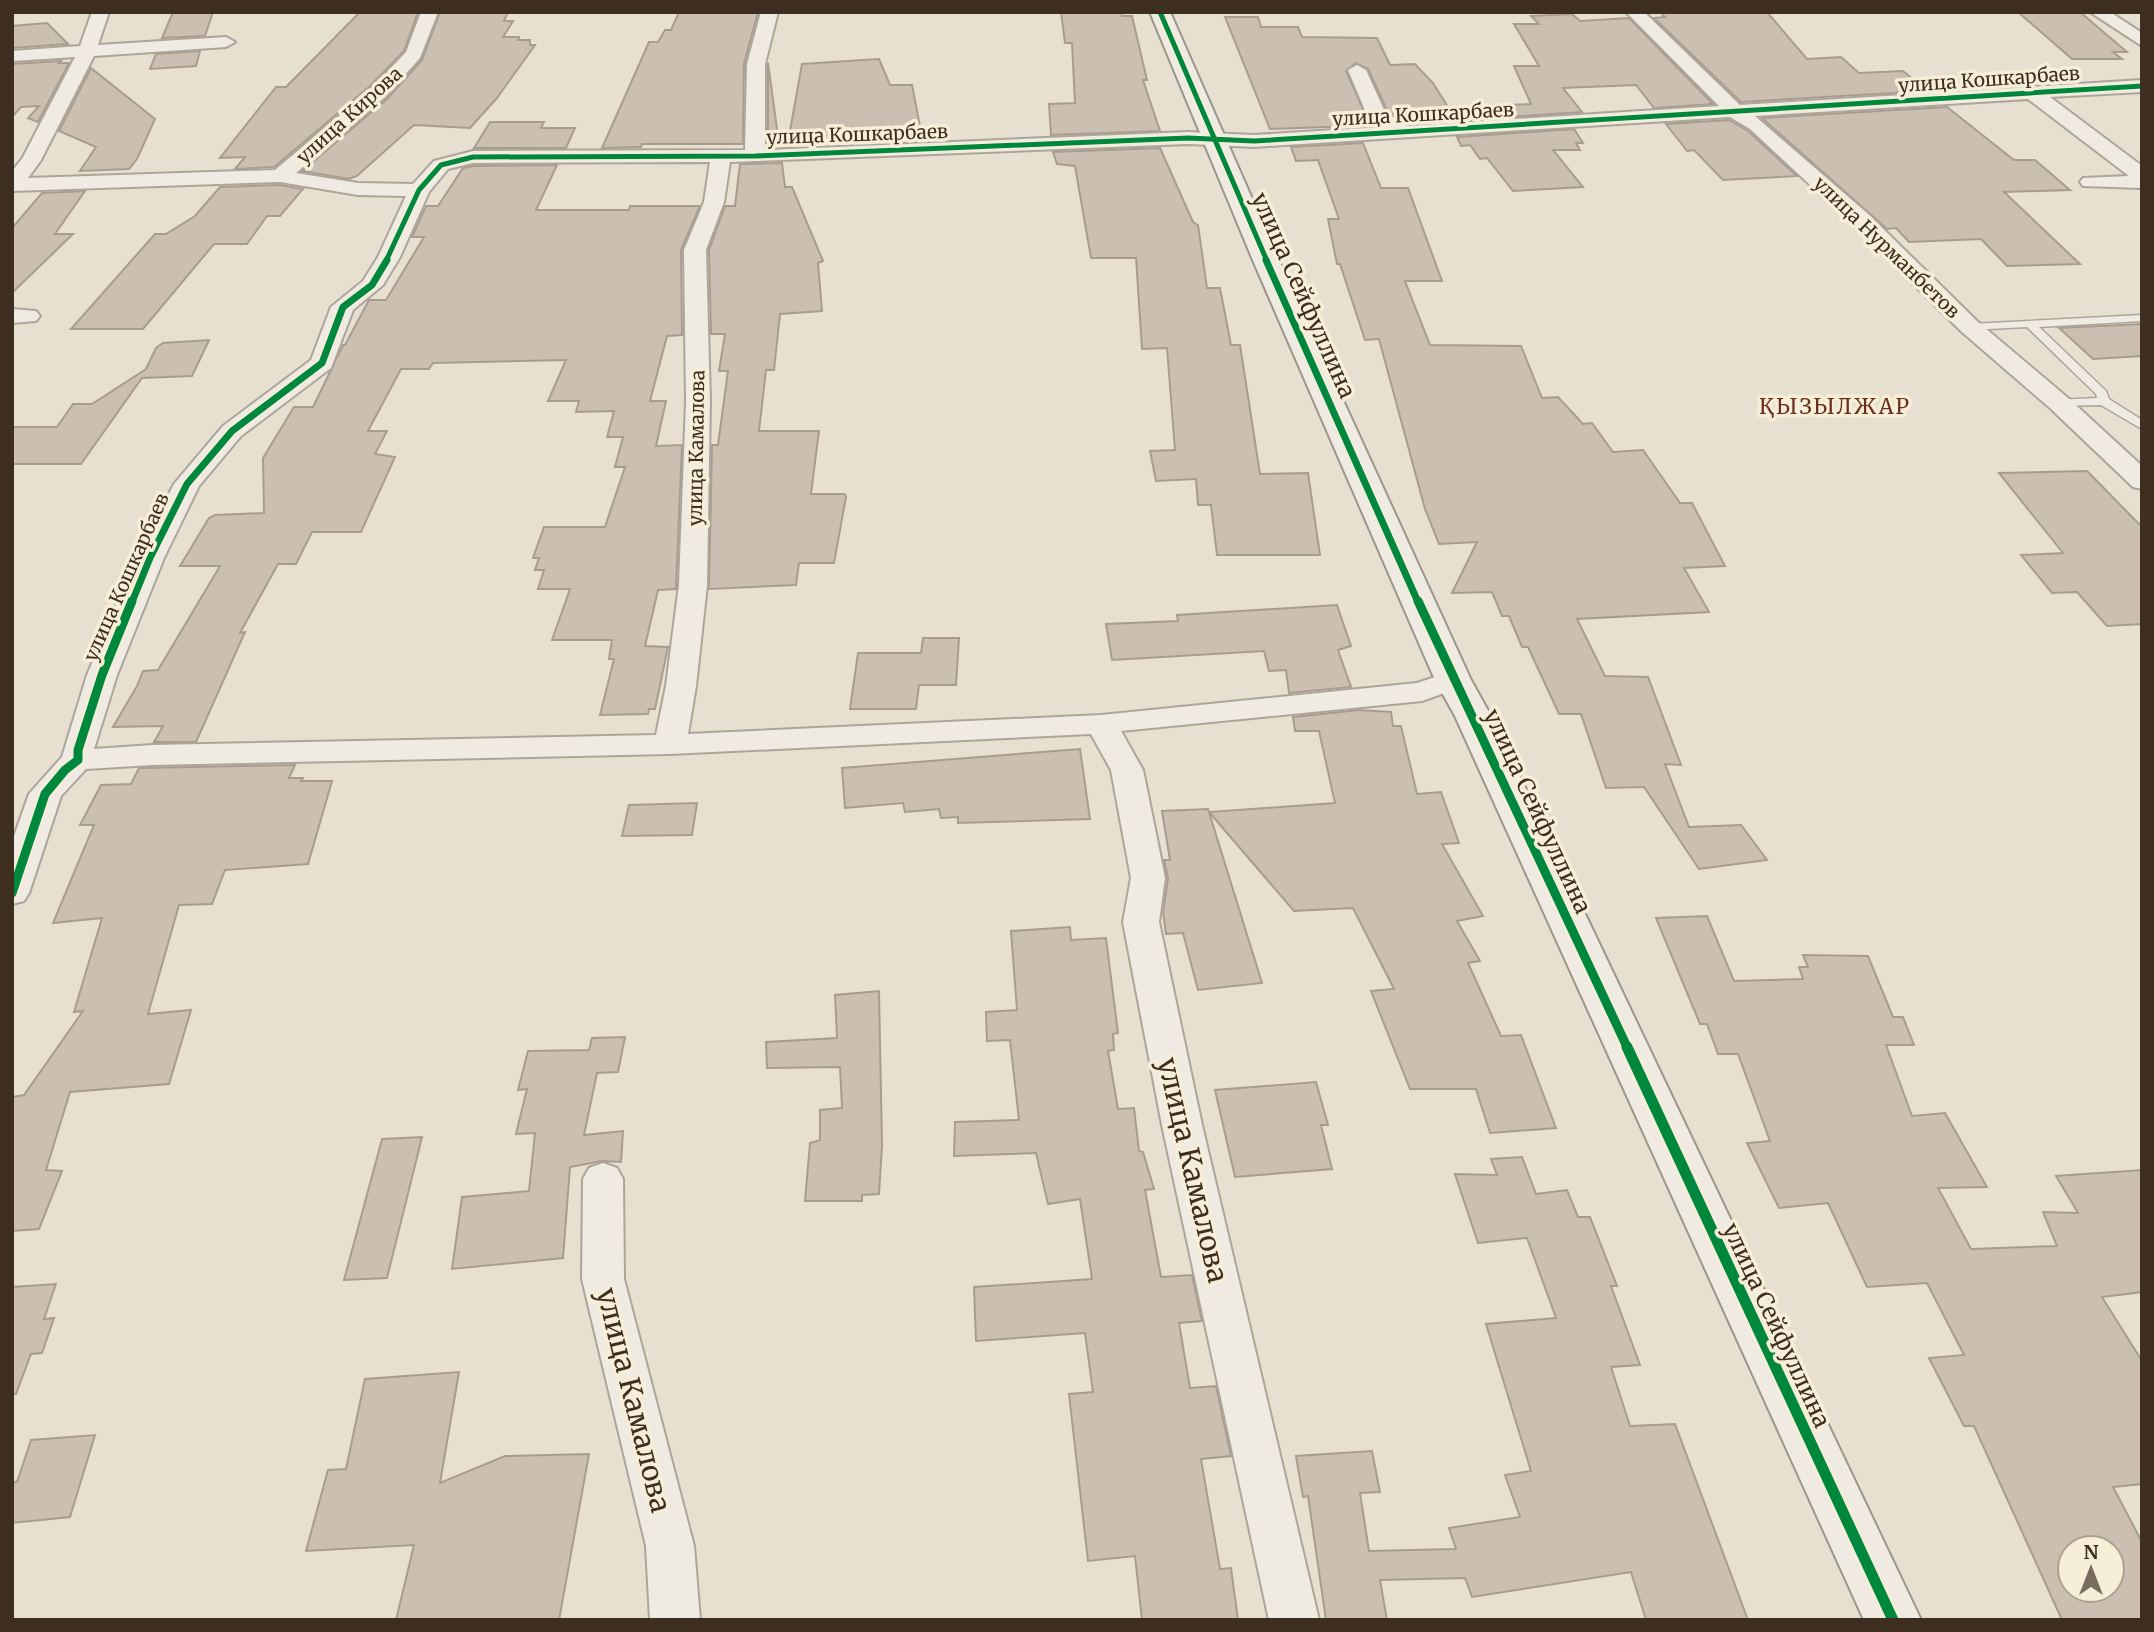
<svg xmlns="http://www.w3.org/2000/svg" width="2154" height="1632" font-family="Merriweather,serif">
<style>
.building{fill:#cbbfb2;stroke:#a89c90;stroke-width:2;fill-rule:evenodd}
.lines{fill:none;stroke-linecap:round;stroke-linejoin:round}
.lane-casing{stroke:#ada599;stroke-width:3}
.street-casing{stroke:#ada599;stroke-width:4}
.secondary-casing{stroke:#9c958a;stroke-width:4}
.lane{fill:#efebe3;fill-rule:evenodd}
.street{fill:#efebe3;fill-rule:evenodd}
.secondary{fill:#efebe3;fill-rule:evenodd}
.cycleway-far3-casing{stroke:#f7eed8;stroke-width:8}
.cycleway-far2-casing{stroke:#f7eed8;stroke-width:10}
.cycleway-far1-casing{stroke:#f7eed8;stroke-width:13}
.cycleway-casing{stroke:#f7eed8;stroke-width:16}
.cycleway-far3{stroke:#00873e;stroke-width:5}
.cycleway-far2{stroke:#00873e;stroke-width:7}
.cycleway-far1{stroke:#00873e;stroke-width:9}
.cycleway{stroke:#00873e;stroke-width:11}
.labels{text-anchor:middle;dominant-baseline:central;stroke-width:7;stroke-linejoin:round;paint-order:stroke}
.far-street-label{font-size:19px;fill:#3d2e20;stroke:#f7eed8}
.far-quarter-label{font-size:21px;letter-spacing:2px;fill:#6b2e1e;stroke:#f7eed8}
.street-label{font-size:23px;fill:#3d2e20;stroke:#f7eed8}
.near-street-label{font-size:28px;fill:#3d2e20;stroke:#f7eed8}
</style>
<rect width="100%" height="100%" fill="#e7e0d1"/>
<g class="building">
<polygon points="173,12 213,12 205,36 162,38"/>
<polygon points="360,12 418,12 404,51 369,87 274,167 235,169 245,157 220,158 276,87 286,87"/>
<polygon points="440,12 508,12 504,21 513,21 503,37 519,37 518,40 530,40 530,45 535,45 497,98 470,128 414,125 357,176 349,179 302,171 387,99 422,60"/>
<polygon points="679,12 758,12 744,64 743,144 642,144 641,147 602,148 649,42 658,42 665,30 671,30"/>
<polygon points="1061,12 1121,12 1122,16 1132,16 1147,80 1143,80 1160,131 1051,135 1049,104 1075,103 1072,43 1065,43"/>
<polygon points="1660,12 1767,12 1807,59 1841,57 1859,73 1903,71 1927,91 1741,102 1654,18 1665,17"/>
<polygon points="2018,12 2080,12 2127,52 2113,52 2122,59 2072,59"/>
<polygon points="1572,14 1580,21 1629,18 1713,104 1654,108 1636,85 1563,88 1582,112 1450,121 1448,115 1398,117 1387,110 1368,69 1356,63 1346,71 1367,118 1350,119 1354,126 1270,129 1225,17 1258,17 1261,27 1298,27 1302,37 1377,38 1390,65 1415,64 1433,83 1448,107 1531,104 1514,66 1539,66 1514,24 1539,24 1531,16"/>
<polygon points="47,23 68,44 12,48 12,26"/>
<polygon points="200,51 196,66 150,69 156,54"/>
<polygon points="879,59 890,85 912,85 922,136 788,142 802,64"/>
<polygon points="61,61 59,63 69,63 38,122 28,118 39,106 21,107 12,117 12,64"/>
<polygon points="768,63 779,143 768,143"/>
<polygon points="91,68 155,119 137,159 129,169 80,171 96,147 59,131"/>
<polygon points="1947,107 2014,160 2035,160 2070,190 2004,192 2080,264 2007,266 1981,239 1909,242 1896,228 1887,229 1762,118"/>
<polygon points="1729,120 1748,131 1797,176 1723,180 1694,150 1687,151 1666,124"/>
<polygon points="490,122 544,122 541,128 575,128 566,148 474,148"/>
<polygon points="1574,129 1583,143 1576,143 1580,150 1553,150 1583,187 1513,191 1487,158 1480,159 1470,145 1461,146 1457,137"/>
<polygon points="1363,143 1381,188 1408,188 1442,281 1405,281 1430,345 1521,346 1542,398 1558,397 1583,424 1592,423 1613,452 1643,450 1680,503 1692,503 1725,566 1684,568 1709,612 1577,619 1605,676 1648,677 1681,765 1665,764 1689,827 1741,825 1767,860 1699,869 1644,787 1606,788 1581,714 1559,714 1528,647 1522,647 1509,616 1502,616 1492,592 1452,593 1477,542 1439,544 1425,509 1379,339 1365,340 1340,264 1337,264 1328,219 1339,219 1318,160 1296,161 1291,147"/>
<polygon points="1160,148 1193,222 1198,225 1207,288 1220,288 1231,345 1240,345 1260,474 1308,473 1320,555 1217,555 1211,505 1198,505 1196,479 1156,481 1150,451 1175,450 1167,348 1142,349 1136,258 1091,258 1075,166 1057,164 1053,152"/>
<polygon points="782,163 785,187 792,187 823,261 818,263 822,311 780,314 774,370 766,370 759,431 819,431 811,494 845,494 846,497 834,563 799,563 796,585 709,589 712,445 718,445 728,371 719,371 725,334 711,334 709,250 725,206 735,206 740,164"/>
<polygon points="557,165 536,210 629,210 630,206 700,206 681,250 682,335 667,336 650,401 666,401 656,446 682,445 676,589 658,590 645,646 668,647 655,709 649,709 648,714 600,715 614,659 609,659 612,640 552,640 570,589 538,589 544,570 535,570 539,558 533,558 544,527 605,527 625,467 615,467 623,437 607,437 614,411 576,412 579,401 548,401 566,360 433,363 429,369 401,369 368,431 387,431 375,454 395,457 361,532 312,532 296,564 278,564 240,633 245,632 196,742 154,742 163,726 113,727 137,686 143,671 158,670 220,566 180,566 209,518 215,515 264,513 263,458 294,407 313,407 343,345 345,345 369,300 386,300 424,237 412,237 426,206 438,206 463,168 473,166"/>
<polygon points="280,185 303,189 280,216 267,216 247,244 214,244 143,329 71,329 155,234 166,234 195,216 220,187"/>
<polygon points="85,191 55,234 73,234 12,293 12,228 42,193"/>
<polygon points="2142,324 2142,356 2093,359 2059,328"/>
<polygon points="209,340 192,376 142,378 81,464 12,464 12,427 57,427 73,404 92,404 146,369 156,348 163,343"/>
<polygon points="2087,471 2142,527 2142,624 2107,626 2077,592 2052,593 2021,555 2063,553 1999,473"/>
<polygon points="1337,605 1351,646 1338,650 1351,687 1289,693 1286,670 1269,671 1264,651 1112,660 1106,624 1178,621 1177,615"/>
<polygon points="923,638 959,638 956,685 919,685 916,709 850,709 858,653 921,653"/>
<polygon points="1359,710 1391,712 1393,726 1401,726 1417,794 1441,792 1459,843 1442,844 1483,916 1457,921 1480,961 1468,963 1501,1036 1521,1035 1556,1128 1490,1133 1476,1089 1410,1089 1371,991 1394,989 1353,908 1294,911 1209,812 1335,803 1319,731 1295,731 1293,717"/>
<polygon points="1080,749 1090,819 958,823 958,817 941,818 939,809 905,812 903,803 845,808 842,768"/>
<polygon points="295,765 289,778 303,778 301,781 332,781 308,864 225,870 212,904 179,905 148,1014 191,1010 169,1084 70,1092 46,1170 62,1171 39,1229 12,1231 12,1097 24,1095 83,1011 74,1012 102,918 53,923 94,825 80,825 101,785 131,784 139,768"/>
<polygon points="697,803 692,835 622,836 629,805"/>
<polygon points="1208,809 1262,983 1198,990 1183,933 1166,934 1163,912 1168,878 1164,860 1170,860 1162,811"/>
<path d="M1707,916l27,65 69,-2 -4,-12h9l-5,-12 65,1 25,61h10l11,28h-28l26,71 33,-3 42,74 -49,1 33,61 86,-3 -14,-34 35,1 -22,-37 86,-6v122l-40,5 40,64v123l-29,3 29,55v78h-80l-88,-194h-10l-35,-68 35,-3 -37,-72 -60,4 -39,-84 -49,5 -32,-65 23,-2 -32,-87h-20l-11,-30h-7l-44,-106zM2070,1548h42v42h-42z"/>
<polygon points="1070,927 1071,940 1106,938 1118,1033 1113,1034 1114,1050 1108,1051 1118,1109 1134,1108 1139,1151 1143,1152 1154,1189 1145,1190 1161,1277 1192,1275 1202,1321 1179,1323 1190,1388 1216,1386 1231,1456 1201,1459 1220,1569 1231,1568 1238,1620 1142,1620 1135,1556 1088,1561 1069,1394 1093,1392 1085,1333 976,1341 974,1287 1092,1279 1080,1199 1048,1204 1036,1153 954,1156 955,1122 1019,1120 1010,1040 987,1041 986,1012 1017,1010 1011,931"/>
<polygon points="879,991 882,1146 879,1194 862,1195 862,1201 805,1201 810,1143 820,1140 820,1110 842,1108 840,1067 767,1068 766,1042 837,1038 835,995"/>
<polygon points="625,1037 618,1072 597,1073 584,1135 623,1131 621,1162 602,1161 570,1167 563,1258 452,1269 462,1197 529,1191 535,1133 516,1134 527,1089 518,1090 528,1051 589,1050 592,1038"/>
<polygon points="1316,1082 1328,1125 1321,1125 1332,1169 1235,1177 1215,1090"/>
<polygon points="422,1137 387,1278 344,1280 382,1139"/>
<polygon points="1522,1157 1536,1194 1567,1190 1578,1217 1590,1217 1617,1286 1611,1286 1640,1365 1611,1367 1630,1426 1675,1424 1748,1620 1646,1620 1631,1572 1472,1597 1465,1578 1380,1580 1387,1620 1326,1620 1308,1496 1303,1497 1296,1456 1372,1451 1380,1492 1360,1493 1369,1551 1456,1549 1449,1528 1520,1517 1505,1475 1531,1471 1486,1324 1556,1318 1527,1238 1478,1243 1455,1174 1497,1175 1491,1159"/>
<polygon points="56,1284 44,1319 54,1318 42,1353 31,1354 16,1394 12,1394 12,1287"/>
<polygon points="459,1372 440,1483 505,1456 589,1454 559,1620 396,1620 414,1545 306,1551 328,1470 346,1469 365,1379"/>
<polygon points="95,1435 70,1517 12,1523 12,1482 17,1482 31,1440"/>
</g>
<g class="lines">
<defs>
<polygon id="lane" points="2142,315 2142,321 2039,327 2106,391 2109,399 2142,420 2142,429 2101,405 2055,406 2055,400 2097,398 2096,394 2027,327 1970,330 1964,327 1970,324"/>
<g id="street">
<path d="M92,12h17l-11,33 128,-8 9,5 -9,5 -132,9 -53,104 -13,18 247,-8 96,-81 35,-37 15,-40h17l-18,46 -35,39 -89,76 62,10 55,1 21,-23 39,-10 272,-1 2,-86 14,-52h17l-13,52v86l423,-18 66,3 128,-8 -15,-12 -19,-45 9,-5 9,5 19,42 22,14 312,-20 -93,-94h18l96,93 402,-25v12l-92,5 92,69v22l-59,-2 -3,-4 3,-4 46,-2 -101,-77 -273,17 112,97 111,109 90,76 74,68v23l-9,-2 -83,-79 -88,-76 -111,-109 -101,-94 -20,-12 -476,30 -66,-3 -458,18 -6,40 -18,48 4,151 -3,184 -11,101 -8,48 413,-19 316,-32 36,-12 11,3 4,6 -4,6 -42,15 -301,30 22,39 22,108 -6,44 43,203 117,495h-50l-107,-495 -39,-203 8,-44 -20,-108 -20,-36 -421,20 -518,11 -66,4 -25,27 -32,97 -5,8 -12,3v-62l17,-48 33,-37 25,-82 49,-117 38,-74 49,-58 88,-66 20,-53 32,-26 15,-24 28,-61 -48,-1 -78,-13 -268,9v-20l10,-12 53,-102 -63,4v-10l68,-5zM710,162l-6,40 -20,48 2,151 -7,184 -13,101 -10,49 -504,10 -58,4 23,-74 47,-117 35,-72 42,-50 90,-68 22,-58 30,-25 17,-28 29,-65 19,-23 25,-6z"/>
<polygon points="2090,12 2110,12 2142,33 2142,46"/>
<polygon points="12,309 36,311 40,316 36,321 12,323"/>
<polygon points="603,1163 617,1168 623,1179 624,1279 694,1546 700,1620 650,1620 646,1546 582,1279 583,1179 589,1168"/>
</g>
<polygon id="secondary" points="1150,12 1170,12 1278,258 1471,680 1491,716 1921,1620 1864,1620 1455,716 1435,680 1252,258"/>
</defs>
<use href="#lane" class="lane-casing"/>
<use href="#street" class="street-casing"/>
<use href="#secondary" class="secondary-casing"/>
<use href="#lane" class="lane"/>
<use href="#street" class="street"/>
<use href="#secondary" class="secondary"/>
<defs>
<g id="cycleway-far3">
<polyline points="1160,12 1267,261"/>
<polyline points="386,261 419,190 441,165 473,157 755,156 1188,138 1254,141 2142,86"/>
</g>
<g id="cycleway-far2">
<polyline points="1266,260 1418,602"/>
<polyline points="132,602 150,558 187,484 232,431 322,363 343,307 372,285 387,260"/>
</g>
<g id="cycleway-far1">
<polyline points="1418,601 1628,1049"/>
<polyline points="12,893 45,794 65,770 78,760 78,750 102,675 132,601"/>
</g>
<polyline id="cycleway" points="1627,1047 1893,1620"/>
</defs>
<use href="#cycleway-far3" class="cycleway-far3-casing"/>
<use href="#cycleway-far2" class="cycleway-far2-casing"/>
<use href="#cycleway-far1" class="cycleway-far1-casing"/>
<use href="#cycleway" class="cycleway-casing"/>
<use href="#cycleway-far3" class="cycleway-far3"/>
<use href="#cycleway-far2" class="cycleway-far2"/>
<use href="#cycleway-far1" class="cycleway-far1"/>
<use href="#cycleway" class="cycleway"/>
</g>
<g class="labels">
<g class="far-street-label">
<text transform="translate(1989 79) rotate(-4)">улица Кошкарбаев</text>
<text transform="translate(1423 114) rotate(-3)">улица Кошкарбаев</text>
<text transform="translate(349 115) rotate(-42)">улица Кирова</text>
<text transform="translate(857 134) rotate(-2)">улица Кошкарбаев</text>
<text transform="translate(1887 247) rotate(44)">улица Нурманбетов</text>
<text transform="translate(696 448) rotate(-89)">улица Камалова</text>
<text transform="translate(126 577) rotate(-66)">улица Кошкарбаев</text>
</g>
<g class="far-quarter-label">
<text x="1835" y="406">ҚЫЗЫЛЖАР</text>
</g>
<g class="street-label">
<text transform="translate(1304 295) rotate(66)">улица Сейфуллина</text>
<text transform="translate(1538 811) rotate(65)">улица Сейфуллина</text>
<text transform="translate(1777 1325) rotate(65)">улица Сейфуллина</text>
</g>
<g class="near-street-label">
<text transform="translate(1193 1170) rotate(77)">улица Камалова</text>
<text transform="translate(634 1400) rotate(76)">улица Камалова</text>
</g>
</g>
<rect width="2154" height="1632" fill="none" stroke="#3d2e20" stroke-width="28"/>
<g transform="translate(2091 1569)"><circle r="33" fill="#f7eed8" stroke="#ada18e" stroke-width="2"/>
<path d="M0-5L12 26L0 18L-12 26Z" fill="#786c5e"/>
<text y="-10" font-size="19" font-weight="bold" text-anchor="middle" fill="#3d2e20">N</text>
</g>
</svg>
